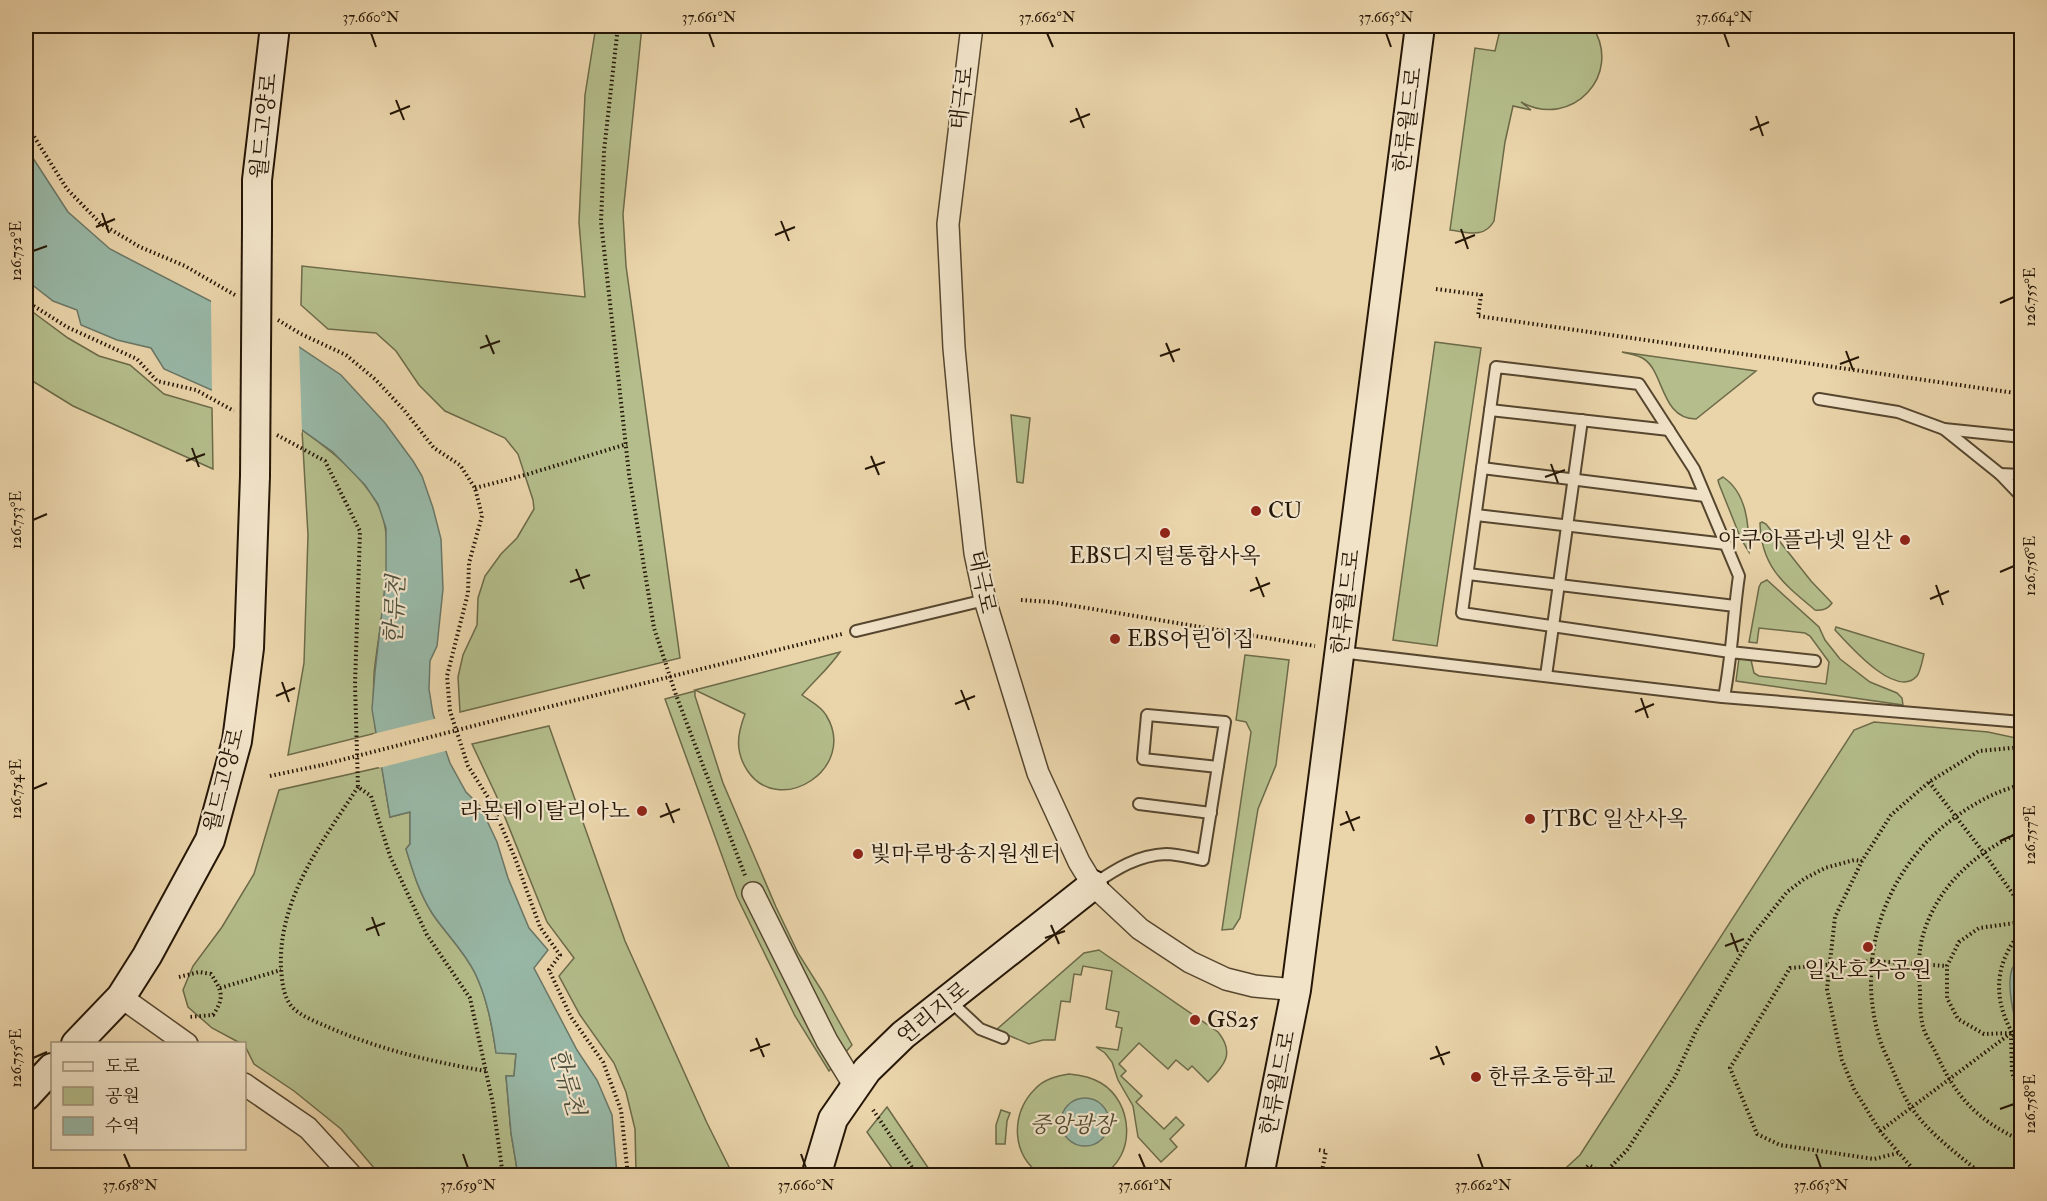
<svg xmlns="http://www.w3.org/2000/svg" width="2047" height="1201" font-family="'IM FELL Double Pica','Noto Serif KR',serif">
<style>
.green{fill:#b4bd8b;stroke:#6c6a48;stroke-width:1.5}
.water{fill:#98b8a7;stroke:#6a7767;stroke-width:1.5}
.pier{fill:#ead4aa}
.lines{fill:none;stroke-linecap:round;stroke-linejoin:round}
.lane-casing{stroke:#56462f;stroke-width:14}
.street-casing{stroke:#56462f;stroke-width:24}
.secondary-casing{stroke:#251606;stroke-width:32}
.path{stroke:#251606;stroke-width:4;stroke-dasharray:1.5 3;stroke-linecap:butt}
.lane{stroke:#f1e3c8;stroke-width:10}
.street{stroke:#f1e3c8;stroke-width:21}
.secondary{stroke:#f1e3c8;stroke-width:28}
.secondary-bridge-casing{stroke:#251606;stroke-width:32;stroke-linecap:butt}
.path-bridge{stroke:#251606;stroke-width:4;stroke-dasharray:1.5 3;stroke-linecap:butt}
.secondary-bridge{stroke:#f1e3c8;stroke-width:28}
.ticks{fill:none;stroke:#251606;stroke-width:2}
.poi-dot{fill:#8f2418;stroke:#f1e3c8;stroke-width:2}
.labels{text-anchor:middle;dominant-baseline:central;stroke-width:4.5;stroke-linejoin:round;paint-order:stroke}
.street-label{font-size:22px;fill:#251606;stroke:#f1e3c8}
.poi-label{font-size:22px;fill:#251606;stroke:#f1e3c8;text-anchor:start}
.park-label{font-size:22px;font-style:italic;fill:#50482e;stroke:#f1e3c8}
.water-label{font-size:24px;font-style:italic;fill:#4d4f3e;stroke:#f1e3c8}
.neatline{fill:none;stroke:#251606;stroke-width:2}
.ticks-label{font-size:15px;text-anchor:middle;fill:#251606}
</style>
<rect width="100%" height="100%" fill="#ead4aa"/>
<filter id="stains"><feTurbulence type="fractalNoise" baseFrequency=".00333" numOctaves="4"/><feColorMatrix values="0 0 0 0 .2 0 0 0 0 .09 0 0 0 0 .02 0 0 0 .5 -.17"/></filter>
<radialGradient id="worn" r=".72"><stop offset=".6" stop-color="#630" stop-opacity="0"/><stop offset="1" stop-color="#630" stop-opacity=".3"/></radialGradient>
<g class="green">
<polygon points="596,26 642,26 623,214 626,266 680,658 460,712 458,677 463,655 477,625 478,598 485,576 501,554 517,538 534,509 533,500 518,454 505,438 445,411 419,385 396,351 376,333 328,329 301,305 302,266 585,297 579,222 585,95"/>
<path d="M1505,26h87c32,48 -20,104 -71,76l10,8 -18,-4 -8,36 -11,79c-10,18 -26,11 -44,9l25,-182 20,3 4,-17z"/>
<polygon points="26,307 68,338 99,356 130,365 164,394 212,408 213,469 73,406 26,377"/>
<polygon points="1435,342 1481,348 1437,646 1393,640"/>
<path d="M1622,352l134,19 -60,48c-35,0 -32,-47 -52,-60 -6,-4 -15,-5 -22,-7z"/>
<polygon points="1011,415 1030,418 1023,483 1017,482"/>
<path d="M302,430c28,20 57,42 75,73 23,41 1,125 -3,171 -1,21 -1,39 2,59l-88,22 16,-92 4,-128z"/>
<path d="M1723,477c24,16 26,48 26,75l-8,-13 -22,-55 -1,-4z"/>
<path d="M1762,522l4,2 45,57 21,22c-4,6 -10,8 -17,7 -31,-26 -54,-43 -55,-87z"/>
<polygon points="1767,580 1819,627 1825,640 1840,659 1870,682 1897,693 1902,698 1903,705 1736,681 1739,658 1751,660 1754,673 1759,676 1826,684 1829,662 1810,636 1805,633 1759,628 1757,643 1749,642 1759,587 1761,583"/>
<path d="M1836,627l88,27c-2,7 -3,16 -7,22 -21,24 -69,-32 -82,-46z"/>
<path d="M840,652c-11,16 -25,28 -38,43 8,6 19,11 24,20 33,53 -47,104 -79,55 -12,-19 -10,-35 -2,-56l-50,-24z"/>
<polygon points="1245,655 1289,660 1276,765 1258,809 1240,918 1233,929 1222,930 1251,732 1246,722 1236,720"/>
<polygon points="695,691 695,696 723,783 776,907 798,953 822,991 852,1045 829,1071 795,1016 737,897 665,699"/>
<polygon points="1874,722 1988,732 2021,739 2021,1175 1557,1176 1580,1155 1854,730"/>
<polygon points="549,726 625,941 707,1123 733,1175 642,1176 636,1172 635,1129 626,1092 614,1063 580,1015 559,976 574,958 547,922 496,795 472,744"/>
<path d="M382,767l8,50 20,-5v32l-4,5c7,23 13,43 26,64 13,20 31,36 43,60 12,25 17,52 21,79l20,2 -2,22h-8l5,57 7,42h-138l-39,-46 -47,-38 -40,-27 -10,-20 -4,-1 -28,-15 -24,-21 -5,-17 10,-24 29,-39 32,-53 25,-84z"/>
<path d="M1099,950l119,82c17,21 7,33 -10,50l-16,-16 -4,4 -12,-10 -8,9 -29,-26 -20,21 7,7 -5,5 21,20 -6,6 28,27 12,-12 8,8 -14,14 7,8 -16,15 -23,-25 -5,-31 -15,-26 -6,-18 -7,-9 -9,-6 22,3 4,-22 -6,-1 3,-15 -13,-3 6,-38 -29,-5 -2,9 -7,-1 -4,28 -9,-1 -6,39h-12l-14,4 -33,-14 88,-77z"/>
<path d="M1069,1074c12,1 22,3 32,9 32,19 36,73 1,92h-60c-31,-18 -32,-62 -7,-86 9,-10 22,-13 34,-15z"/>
<polygon points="887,1107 933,1175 897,1175 867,1132"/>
<polygon points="1001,1110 1010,1113 1007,1121 1005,1144 996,1144 996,1125"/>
</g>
<g class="water">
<path d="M26,151l3,1 39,60 42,37 189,98 42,28 44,48 28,38 9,15 11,32 8,31 2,50 -6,57 -7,15 -1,28 4,25 17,49 16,29 14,14 17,36 11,36 21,50 19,22 -14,18 43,82 20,30 15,35 5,60h-99l-7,-42 -5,-57h8l2,-22 -20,-1c-4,-28 -9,-55 -21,-80 -12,-24 -30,-40 -43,-60 -13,-21 -19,-41 -26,-64l4,-5v-32l-20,5 -18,-108 3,-37 11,-95v-49l-8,-24 -13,-19 -32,-33 -31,-22 -138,-61 -13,-21 -34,-8 -36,-15 -4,-15 -24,-9 -27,-21z"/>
<path d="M2021,952l1,78h-1c-9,-12 -14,-46 -9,-61 3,-5 7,-11 9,-17z"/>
<circle cx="1085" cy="1122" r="24"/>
</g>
<g class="pier">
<polygon points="211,298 299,344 302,433 212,393"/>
<polygon points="438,718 449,750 379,768 373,734"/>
</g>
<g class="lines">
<defs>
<g id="lane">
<polyline points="1819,399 1898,412 1944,429 2000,474 2022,497"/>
<polyline points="1490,410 1669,430"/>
<polyline points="1944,429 2022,437"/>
<polyline points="1482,468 1705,496"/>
<polyline points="2000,474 2022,475"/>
<polyline points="1476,515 1726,544"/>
<polyline points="1468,574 1735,606"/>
<polyline points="856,631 985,600"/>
<polyline points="1340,652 1722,697 2022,722"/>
<polyline points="1546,676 1582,420"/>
<path d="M1724,697c8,-40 9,-81 15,-121l-45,-107 -55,-85 -143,-17 -34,246 268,39 85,9"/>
<polyline points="1139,804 1211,813"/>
<path d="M1094,884c22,-15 44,-29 72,-30 12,0 25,4 37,6l22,-138 -78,-7 -4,44 75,8"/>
<polyline points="949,1000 980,1029 1003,1038"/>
</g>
<g id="street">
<polyline points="972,26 948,224 954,348 963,445 975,553 985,600 1038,773 1079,862 1093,885 1140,929 1190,962 1226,979 1254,986 1296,990"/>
<polyline points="753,893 827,1041 854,1085"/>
<polyline points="121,997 187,1044"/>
<polyline points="244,1084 308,1128 352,1176"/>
</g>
<g id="secondary">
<polyline points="257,227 257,180 275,26"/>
<polyline points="76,1044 121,997 147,956 210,840 237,741 249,648 255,476"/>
<polyline points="26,1096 52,1068"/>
<polyline points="816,1176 833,1119 867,1070 903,1035 1093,885"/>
<polyline points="1259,1176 1296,990 1420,26"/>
</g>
</defs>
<use href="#lane" class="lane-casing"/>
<use href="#street" class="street-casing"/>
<use href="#secondary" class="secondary-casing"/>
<g class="path">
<polyline points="618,26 604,151 601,222 629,474 654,628 676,695 746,878"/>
<polyline points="26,134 33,135 67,189 100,223 140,247 185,266 235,295"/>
<polyline points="1436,289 1481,295 1478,316 2022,394"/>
<polyline points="26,301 67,327 137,359 157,381 196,390 234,411"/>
<polyline points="278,320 301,334 346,355 376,380 404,410 434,448 460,465 475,488 482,516 469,563 468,593 447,676 450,711 468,766 491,802 515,858 540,927 560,955 549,970 571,1017 603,1062 621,1110 628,1176"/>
<polyline points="277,435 325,461 360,531 355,685 358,787 371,796 390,856 427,935 470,998 493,1104 503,1176"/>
<polyline points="475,488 525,475 627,444"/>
<polyline points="1021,600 1051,602 1315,646"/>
<polyline points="504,718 842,634"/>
<polyline points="270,776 322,765"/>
<polyline points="1929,782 1984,853 2022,907"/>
<path d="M358,787c-36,55 -80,112 -77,181 1,13 2,28 11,39 9,9 24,15 36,20 50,22 104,35 158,44"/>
<path d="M2022,832c-43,18 -80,50 -96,94 -8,20 -8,42 -6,63 0,11 0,22 2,33 1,9 8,20 13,29 21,46 40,68 87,90"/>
<path d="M2022,931c-33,37 -28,79 0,117"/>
<path d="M179,977l20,-5 12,2c11,17 14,23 2,41l-24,2"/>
<polyline points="220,988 281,970"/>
<polyline points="2011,1033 1984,1034 1958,1019 1947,998 1947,966 1959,942 1979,928 2022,922"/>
<polyline points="2011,1034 2012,1073 2022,1097"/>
<polyline points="873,1110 918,1176"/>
<polyline points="1880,1131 2011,1033"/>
<polyline points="1319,1150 1326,1151 1321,1176"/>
<polyline points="1898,1153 1874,1159 1780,1145 1757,1134 1730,1068 1790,968 1872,961 1947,966"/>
<polyline points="1577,1176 1589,1165 1608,1176"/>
<polyline points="1602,1176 1627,1150 1675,1077 1696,1031 1751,937 1787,892 1804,879 1825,868 1854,860 1862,861"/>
<polyline points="1758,1176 1769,1173 1804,1176"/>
<polyline points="1919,1176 1880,1131 1854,1089 1842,1060 1827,989 1835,917 1862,861 1891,815 1929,782 1979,751 2022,747"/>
<path d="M1984,1176c-25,-21 -55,-42 -73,-69 -8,-12 -14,-27 -20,-41 -4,-9 -9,-19 -12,-29 -22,-75 2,-155 60,-207 22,-19 53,-39 83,-45"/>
</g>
<use href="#lane" class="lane"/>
<use href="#street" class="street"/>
<use href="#secondary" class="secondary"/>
<defs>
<polyline id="secondary-bridge" points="255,476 257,227"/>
</defs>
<use href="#secondary-bridge" class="secondary-bridge-casing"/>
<polyline class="path-bridge" points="322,765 504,718"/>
<use href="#secondary-bridge" class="secondary-bridge"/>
</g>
<path class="ticks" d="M371,33l5,14M709,33l5,14M1047,33l6,14M1386,33l5,14M1724,33l5,14M396,100l8,20M1076,108l8,20M390,114l20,-8M1756,116l7,20M1070,122l20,-8M1750,130l19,-8M102,213l7,20M781,221l8,20M96,227l19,-8M1461,229l7,20M775,235l20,-8M1455,243l20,-8M33,251l14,-5M2000,303l14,-6M486,335l8,19M1166,343l8,19M480,348l20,-7M1846,351l7,19M1160,356l20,-7M1840,364l19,-7M192,448l7,19M871,456l8,19M186,461l19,-7M1551,464l7,19M865,469l20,-7M1545,477l20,-7M33,520l14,-6M576,569l8,20M2000,572l14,-6M1256,577l8,20M570,582l20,-7M1936,585l7,20M1250,591l20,-8M1930,599l19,-8M282,682l7,20M961,690l8,20M276,696l19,-8M1641,698l7,20M955,704l20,-8M1635,712l19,-8M33,789l14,-6M666,803l8,20M1346,811l8,20M660,817l20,-8M1340,825l20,-8M2000,841l14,-6M372,917l7,19M1051,925l8,19M366,930l19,-7M1731,933l7,19M1045,938l20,-7M1725,946l19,-7M756,1038l8,19M1436,1046l8,19M750,1051l20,-7M33,1058l14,-6M1430,1059l20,-7M2000,1109l14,-5M124,1154l6,14M463,1154l5,14M801,1154l5,14M1139,1154l6,14M1478,1154l5,14M1816,1154l5,14"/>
<g class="poi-dot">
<circle cx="1256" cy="511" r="6"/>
<circle cx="1165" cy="533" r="6"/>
<circle cx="1905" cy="540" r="6"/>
<circle cx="1115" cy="639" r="6"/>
<circle cx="642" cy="811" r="6"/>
<circle cx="1530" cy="819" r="6"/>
<circle cx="858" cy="854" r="6"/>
<circle cx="1868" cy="947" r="6"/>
<circle cx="1195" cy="1020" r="6"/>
<circle cx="1476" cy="1077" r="6"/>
</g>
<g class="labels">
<g class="street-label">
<text transform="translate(962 98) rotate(-83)">태극로</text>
<text transform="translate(1408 120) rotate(-83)">한류월드로</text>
<text transform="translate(264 126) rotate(-84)">월드고양로</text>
<text transform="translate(982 582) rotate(78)">태극로</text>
<text transform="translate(1346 602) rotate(-83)">한류월드로</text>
<text transform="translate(224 780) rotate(-76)">월드고양로</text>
<text transform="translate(933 1013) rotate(-39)">연리지로</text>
<text transform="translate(1278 1083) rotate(-79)">한류월드로</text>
</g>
<g class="poi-label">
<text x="1268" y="511">CU</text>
<text x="1893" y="540" text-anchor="end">아쿠아플라넷 일산</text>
<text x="1165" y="556" text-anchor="middle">EBS디지털통합사옥</text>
<text x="1127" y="639">EBS어린이집</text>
<text x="630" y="811" text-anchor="end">라몬테이탈리아노</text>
<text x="1542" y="819">JTBC 일산사옥</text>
<text x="870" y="854">빛마루방송지원센터</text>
<text x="1868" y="970" text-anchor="middle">일산호수공원</text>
<text x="1207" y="1020">GS25</text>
<text x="1488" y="1077">한류초등학교</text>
</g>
<g class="park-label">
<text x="1072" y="1125">중앙광장</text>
</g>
<g class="water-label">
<text transform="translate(395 610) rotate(-87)">한류천</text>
<text transform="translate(567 1082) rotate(74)">한류천</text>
</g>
</g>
<rect width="2047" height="1201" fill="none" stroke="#ead4aa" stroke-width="66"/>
<rect x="51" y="1042" width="195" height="108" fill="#f1e3c8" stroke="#9f917a" stroke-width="1.5"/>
<rect x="63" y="1062" width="30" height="9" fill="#f1e3c8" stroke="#9f917a" stroke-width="1.5"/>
<text x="105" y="1072" font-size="18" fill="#251606">도로</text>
<rect x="63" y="1087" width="30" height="18" fill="#b4bd8b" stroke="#9f917a" stroke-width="1.5"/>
<text x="105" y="1102" font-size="18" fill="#251606">공원</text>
<rect x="63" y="1117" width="30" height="18" fill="#98b8a7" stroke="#9f917a" stroke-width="1.5"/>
<text x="105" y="1132" font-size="18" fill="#251606">수역</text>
<rect x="33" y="33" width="1981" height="1135" class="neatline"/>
<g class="ticks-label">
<text x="371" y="22">37.660°N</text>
<text x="709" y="22">37.661°N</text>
<text x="1047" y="22">37.662°N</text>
<text x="1386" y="22">37.663°N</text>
<text x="1724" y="22">37.664°N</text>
<text transform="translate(16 251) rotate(-90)" y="5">126.752°E</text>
<text transform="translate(2030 297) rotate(-90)" y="5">126.755°E</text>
<text transform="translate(16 520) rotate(-90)" y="5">126.753°E</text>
<text transform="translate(2030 566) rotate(-90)" y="5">126.756°E</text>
<text transform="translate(16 789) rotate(-90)" y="5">126.754°E</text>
<text transform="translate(2030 835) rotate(-90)" y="5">126.757°E</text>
<text transform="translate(16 1058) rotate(-90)" y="5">126.755°E</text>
<text transform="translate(2030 1104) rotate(-90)" y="5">126.758°E</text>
<text x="130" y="1190">37.658°N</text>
<text x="468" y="1190">37.659°N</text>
<text x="806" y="1190">37.660°N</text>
<text x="1145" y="1190">37.661°N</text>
<text x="1483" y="1190">37.662°N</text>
<text x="1821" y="1190">37.663°N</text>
</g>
<rect width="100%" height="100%" filter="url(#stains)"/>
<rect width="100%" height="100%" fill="url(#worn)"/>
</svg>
